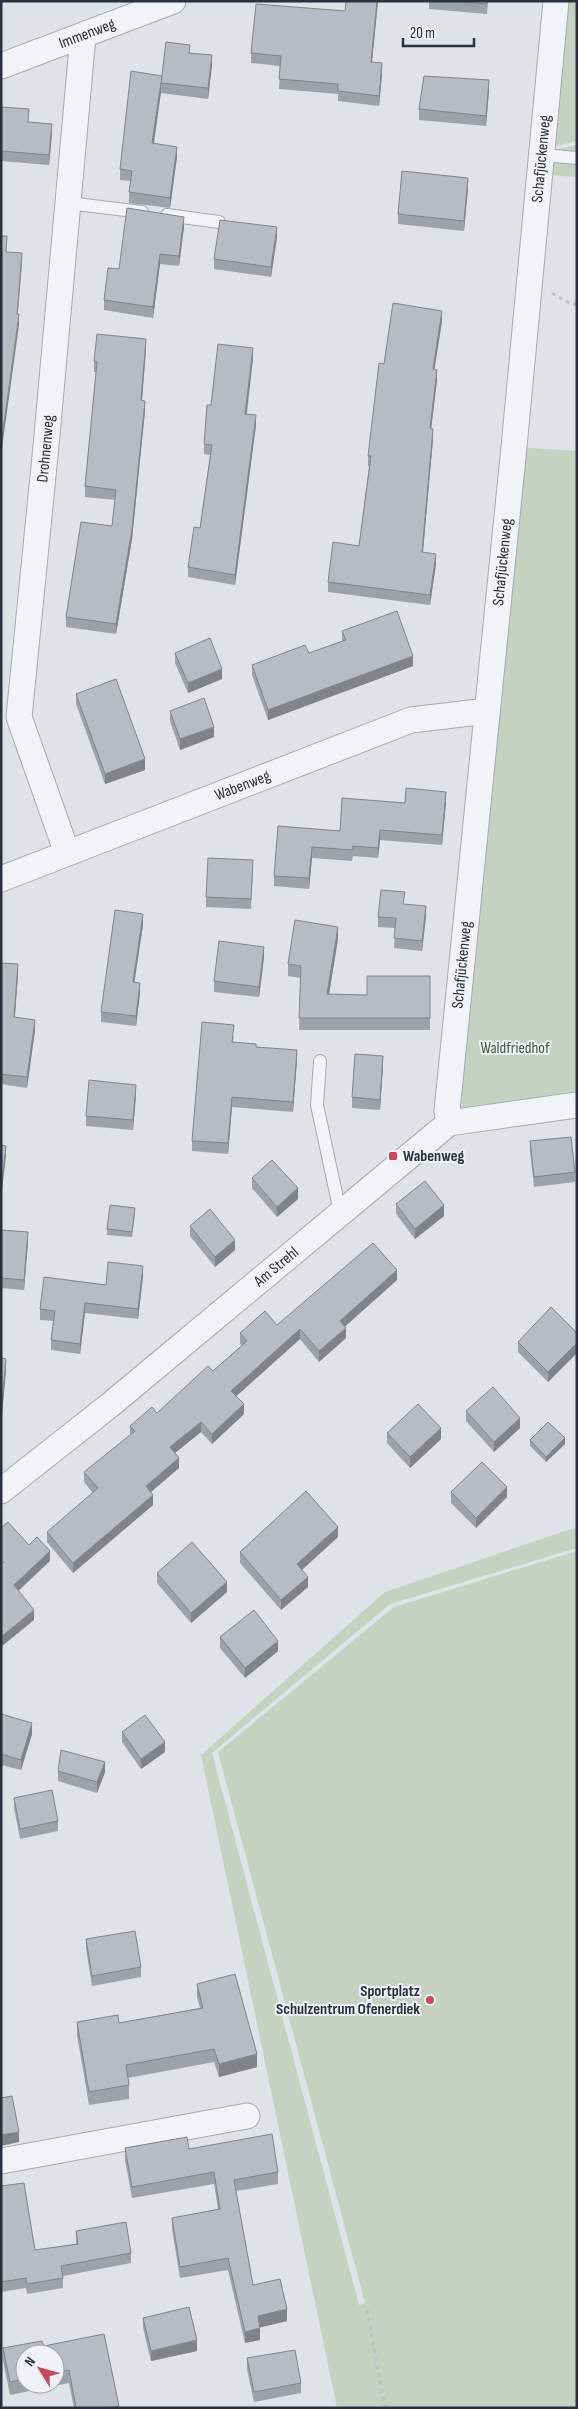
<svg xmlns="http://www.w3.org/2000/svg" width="578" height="2409" font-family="'Sofia Sans Condensed',sans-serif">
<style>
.green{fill:#c5d1c1}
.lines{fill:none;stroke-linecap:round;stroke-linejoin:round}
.lane-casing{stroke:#a5aab1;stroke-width:14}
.street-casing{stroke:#a5aab1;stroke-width:27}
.path{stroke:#bdc1c6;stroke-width:3;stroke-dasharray:4 4;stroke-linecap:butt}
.lane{stroke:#f1f3f6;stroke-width:12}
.street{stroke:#f1f3f6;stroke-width:25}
.wall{fill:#9da2a9;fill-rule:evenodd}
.shaded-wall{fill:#808489}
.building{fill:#b7bcc4;stroke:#808489}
.poi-dot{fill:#c64a60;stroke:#eef1f5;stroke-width:2}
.labels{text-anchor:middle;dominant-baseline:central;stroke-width:4;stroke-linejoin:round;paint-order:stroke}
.street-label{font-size:16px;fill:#29313e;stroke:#eef1f5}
.park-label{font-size:16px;fill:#3e5937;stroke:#eef1f5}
.poi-label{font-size:16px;font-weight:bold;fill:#29313e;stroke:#eef1f5;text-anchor:start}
</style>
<rect width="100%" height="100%" fill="#dfe3e7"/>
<g class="green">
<polygon points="564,1 577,1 577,141 548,148"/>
<polygon points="577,145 577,177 546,175 548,151"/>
<polygon points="514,447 577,451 577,1104 447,1111"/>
<polygon points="577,1527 577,1548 390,1604 212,1753 359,2305 365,2303 218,1752 394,1607 577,1551 577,2408 337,2408 201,1755 385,1592"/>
</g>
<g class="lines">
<defs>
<g id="lane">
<polyline points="542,155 577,158"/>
<polyline points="68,203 142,212"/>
<polyline points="167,215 219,222"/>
<polyline points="320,1061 317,1105 340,1212"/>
</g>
<g id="street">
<path id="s1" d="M1,66l172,-65"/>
<path id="s2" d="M67,853l-48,-136 27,-271 37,-410"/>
<path id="s3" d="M1,879l410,-159 76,-9"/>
<path id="s4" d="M449,1123l-2,-12 67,-664 42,-446"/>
<path id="s5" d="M1,1491l109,-86 339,-282 128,-18"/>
<polyline points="1,2161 247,2116"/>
</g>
</defs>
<use href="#lane" class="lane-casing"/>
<use href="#street" class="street-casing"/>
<g class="path">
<polyline points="552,293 571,304 577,304"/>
<polyline points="367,2310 385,2408"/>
</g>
<use href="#lane" class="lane"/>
<use href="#street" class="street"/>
</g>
<g class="wall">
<polygon points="378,1 372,62 382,74 379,106 338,101 338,94 279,89 280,66 251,63 251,53 345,11"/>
<polygon points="429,1 488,1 487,14 429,9"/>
<polygon points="190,53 212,65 208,99 161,93 161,92 154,144 177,157 170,208 129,203 129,192 131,181 120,180 120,169 162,76"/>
<polygon points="489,90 486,126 419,120 419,109"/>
<polygon points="1,120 29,122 52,134 49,165 1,161"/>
<polygon points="468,188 464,231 398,224 398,214"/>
<polygon points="184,227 179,266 160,264 153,318 104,310 104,300 119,269"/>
<polygon points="277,237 271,277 214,269 214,259"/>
<polygon points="442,321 434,369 437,380 431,428 433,439 423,552 436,564 430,605 328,592 328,582 359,546 369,466 368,466 368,456 384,364"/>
<polygon points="146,349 142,401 145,411 132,539 116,634 66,627 66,617 112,526 115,500 85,497 85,486 96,372 94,372 94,361"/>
<polygon points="253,358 247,414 256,425 235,585 188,577 188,567 200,528 210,455 204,454 204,444 211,405"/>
<polygon points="342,631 413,666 268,720 252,675 252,665 309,653 342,641"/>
<polygon points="175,653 222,679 188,693 175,663"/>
<polygon points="76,694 145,770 105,784 76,704"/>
<polygon points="170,711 214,737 180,750 170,721"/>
<polygon points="446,802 442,845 380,840 378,858 353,856 352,861 312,858 309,889 274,886 274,876 278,826 340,831 405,803"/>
<polygon points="253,870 251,909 206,907 206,897"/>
<polygon points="404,904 426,916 422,951 394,948 395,928 378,927 378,917"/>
<polygon points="143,925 134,982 140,993 136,1026 101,1022 101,1012"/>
<polygon points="338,939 329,994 367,995 430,976 430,1030 299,1030 301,978 288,976 288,964"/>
<polygon points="264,957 259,997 214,992 214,981"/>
<polygon points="1,963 18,974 15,1017 35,1030 27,1088 1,1084"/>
<polygon points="234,1035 233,1042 256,1047 297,1060 293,1112 232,1107 228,1154 192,1151 192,1141"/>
<polygon points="383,1066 380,1110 352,1108 352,1097"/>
<polygon points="136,1095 133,1130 86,1126 86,1116"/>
<polygon points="530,1141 575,1172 575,1182 534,1187 530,1151"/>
<polygon points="252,1178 298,1199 277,1217 252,1188"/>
<polygon points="396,1204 444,1216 415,1239 396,1214"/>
<polygon points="135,1213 132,1237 107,1235 107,1229"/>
<polygon points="190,1226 235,1250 215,1267 190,1236"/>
<polygon points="1,1230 28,1242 24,1290 1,1288"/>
<polygon points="143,1276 138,1319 85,1313 80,1354 51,1350 51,1340 54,1321 40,1320 40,1309 106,1285"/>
<polygon points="397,1280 345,1326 346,1338 319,1362 300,1339 236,1396 244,1414 212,1444 201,1432 175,1453 179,1468 151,1492 153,1505 73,1573 47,1542 47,1532 93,1493 84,1482 84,1472 130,1435 130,1426 157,1413 213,1371 242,1345 240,1344 240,1333 277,1325"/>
<polygon points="577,1333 577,1353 548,1382 518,1352 518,1342"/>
<polygon points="1,1358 6,1370 2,1414 1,1414"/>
<polygon points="466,1411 520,1428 494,1452 466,1421"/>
<polygon points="387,1433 441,1439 410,1468 387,1443"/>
<polygon points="530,1440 565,1444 546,1462 530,1446"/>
<polygon points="451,1492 507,1497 476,1528 451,1503"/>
<polygon points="338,1537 302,1570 308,1587 281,1610 240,1563 240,1552"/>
<polygon points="157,1573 227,1592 191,1623 157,1583"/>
<polygon points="220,1637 278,1651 245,1678 220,1648"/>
<polygon points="1,1714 32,1734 21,1770 1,1765"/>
<polygon points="122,1732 165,1752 141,1769 122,1742"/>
<polygon points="58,1771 105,1772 97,1793 58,1781"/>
<polygon points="14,1798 58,1821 58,1831 20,1839 14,1808"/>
<polygon points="86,1939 141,1967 141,1977 92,1986 86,1949"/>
<polygon points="197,1984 257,2067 219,2077 214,2062 128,2078 129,2085 129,2099 89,2105 77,2035 77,2022 119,2023 200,2008 197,1997"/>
<polygon points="125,2148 189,2149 278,2172 278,2184 236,2191 253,2285 287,2321 260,2327 260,2340 245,2343 228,2270 180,2278 172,2229 172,2218 218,2209 214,2184 132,2198 125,2160"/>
<polygon points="1,2186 35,2250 76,2244 76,2231 131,2253 131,2263 63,2276 63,2288 27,2294 26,2288 1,2292"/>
<polygon points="143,2318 197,2351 151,2361 143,2328"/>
<path d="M104,2334l15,74h-45l-5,-25 -59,12 -7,-34v-13l39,-7 2,5zM25,2354h30v30h-30z"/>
<polygon points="247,2358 301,2383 301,2393 254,2402 247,2369"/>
</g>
<g class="shaded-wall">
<polygon points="377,1 378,1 371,72 371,62"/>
<polygon points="212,55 212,65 208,99 208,88"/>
<polygon points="382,63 382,74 379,106 379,96"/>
<polygon points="489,80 489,90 486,126 486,116"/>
<polygon points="161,83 161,92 152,154 152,143"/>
<polygon points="52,124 52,134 49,165 49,155"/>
<polygon points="177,147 177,157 170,208 170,198"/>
<polygon points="468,178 468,188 464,231 464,221"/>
<polygon points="184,217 184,227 179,266 179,256"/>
<polygon points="277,227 277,237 271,277 271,267"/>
<polygon points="22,253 22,263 17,324 17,314"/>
<polygon points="160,254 160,264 153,318 153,307"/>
<polygon points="442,311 442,321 433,379 433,369"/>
<polygon points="19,314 19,325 1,455 1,445"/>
<polygon points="146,339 146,349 141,411 141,400"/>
<polygon points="253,348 253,358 245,424 245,414"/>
<polygon points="437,370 437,380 430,439 430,428"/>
<polygon points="145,401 145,411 132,539 116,634 116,624"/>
<polygon points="256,415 256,425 235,585 235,575"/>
<polygon points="433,429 433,439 422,562 422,552"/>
<polygon points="436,554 436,564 430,605 430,595"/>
<polygon points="413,656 413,666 268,720 268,710"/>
<polygon points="222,669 222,679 188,693 188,683"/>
<polygon points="214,727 214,737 180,750 180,739"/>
<polygon points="145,759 145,770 105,784 105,774"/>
<polygon points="446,792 446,802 442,845 442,835"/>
<polygon points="380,830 380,840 378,858 378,848"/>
<polygon points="312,847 312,858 309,889 309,878"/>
<polygon points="426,906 426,916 422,951 422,941"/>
<polygon points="143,914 143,925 133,992 133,982"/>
<polygon points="338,927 338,939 327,1006 327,994"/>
<polygon points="264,947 264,957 259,997 259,987"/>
<polygon points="18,964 18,974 14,1027 14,1017"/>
<polygon points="140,983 140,993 136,1026 136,1016"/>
<polygon points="35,1020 35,1030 27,1088 27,1077"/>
<polygon points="297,1050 297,1060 293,1112 293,1102"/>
<polygon points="383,1056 383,1066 380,1110 380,1100"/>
<polygon points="136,1085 136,1095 133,1130 133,1120"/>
<polygon points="232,1097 232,1107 228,1154 228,1143"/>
<polygon points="6,1146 6,1156 2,1190 2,1180"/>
<polygon points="298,1188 298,1199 277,1217 277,1207"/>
<polygon points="444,1205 444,1216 415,1239 415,1229"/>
<polygon points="28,1232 28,1242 24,1290 24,1280"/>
<polygon points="235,1240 235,1250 215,1267 215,1257"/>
<polygon points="143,1266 143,1276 138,1319 138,1309"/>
<polygon points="397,1270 397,1280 340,1331 340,1321"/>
<polygon points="85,1303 85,1313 80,1354 80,1344"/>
<polygon points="346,1328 346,1338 319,1362 319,1351"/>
<polygon points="300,1329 300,1339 231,1401 231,1391"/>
<polygon points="577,1343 577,1353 548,1382 548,1372"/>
<polygon points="6,1359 6,1370 2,1414 2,1403"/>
<polygon points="244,1404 244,1414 212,1444 212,1434"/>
<polygon points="520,1418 520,1428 494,1452 494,1442"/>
<polygon points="201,1422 201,1432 170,1457 170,1447"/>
<polygon points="441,1428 441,1439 410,1468 410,1457"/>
<polygon points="565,1438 565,1444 546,1462 546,1457"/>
<polygon points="179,1458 179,1468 146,1496 146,1486"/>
<polygon points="507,1487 507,1497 476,1528 476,1518"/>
<polygon points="153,1495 153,1505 73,1573 73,1563"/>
<polygon points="338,1527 338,1537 297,1574 297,1564"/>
<polygon points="50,1551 50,1561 14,1595 14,1585"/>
<polygon points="308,1577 308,1587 281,1610 281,1600"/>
<polygon points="227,1582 227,1592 191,1623 191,1613"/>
<polygon points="34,1610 34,1620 1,1647 1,1637"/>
<polygon points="278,1641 278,1651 245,1678 245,1668"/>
<polygon points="32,1723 32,1734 21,1770 21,1760"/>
<polygon points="165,1742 165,1752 141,1769 141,1759"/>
<polygon points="105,1762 105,1772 97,1793 97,1782"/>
<polygon points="257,2054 257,2067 219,2077 219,2064"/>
<polygon points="19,2132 19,2142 1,2146 1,2135"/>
<polygon points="287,2309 287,2321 258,2328 258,2316"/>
<polygon points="260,2328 260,2340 245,2343 245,2332"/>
<polygon points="197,2340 197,2351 151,2361 151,2351"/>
</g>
<g class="building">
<polygon points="346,1 377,1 371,62 382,63 379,96 338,91 338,84 279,79 281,56 251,53 256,4 345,11"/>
<polygon points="453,1 487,1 487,4"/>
<polygon points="166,42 190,45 189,53 212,55 208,88 161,83"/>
<polygon points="131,71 162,76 152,143 177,147 170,198 129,192 132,171 120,169"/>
<polygon points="424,76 489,80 486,116 419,109"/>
<polygon points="2,107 29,109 28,122 52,124 49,155 1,151 1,120"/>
<polygon points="402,171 468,178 464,221 398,214"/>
<polygon points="127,208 184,217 179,256 160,254 153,307 104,300 108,268 119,269"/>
<polygon points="220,220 277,227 271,267 214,259"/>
<polygon points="1,236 7,236 6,252 22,253 17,314 19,314 1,445"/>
<polygon points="393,303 442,311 433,369 437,370 430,428 433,429 422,552 436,554 430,595 328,582 333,542 359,546 371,456 368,456 379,363 384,364"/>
<polygon points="97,334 146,339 141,400 145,401 132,529 116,624 66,617 81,522 112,526 116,490 85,486 97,362 94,361"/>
<polygon points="218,344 253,348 245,414 256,415 235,575 188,567 194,527 200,528 212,445 204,444 207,405 211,405"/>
<polygon points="397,611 413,656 268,710 252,665 305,645 309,653 346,640 342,631"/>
<polygon points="210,638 222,669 188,683 175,653"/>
<polygon points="116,679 145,759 105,774 76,694"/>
<polygon points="204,698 214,727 180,739 170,711"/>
<polygon points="406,788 446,792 442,835 380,830 378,848 353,846 352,850 312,847 309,878 274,876 278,826 340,831 342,798 405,803"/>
<polygon points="208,858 253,860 251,899 206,897"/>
<polygon points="381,890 405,892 403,904 426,906 422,941 394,938 396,918 378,917"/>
<polygon points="115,910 143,914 133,982 140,983 136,1016 101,1012"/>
<polygon points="295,920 338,927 327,994 367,995 367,976 430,976 430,1018 299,1018 301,966 288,964"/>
<polygon points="219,941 264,947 259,987 214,981"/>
<polygon points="1,963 18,964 14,1017 35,1020 27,1077 1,1074"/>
<polygon points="202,1022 234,1025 232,1042 256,1044 256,1047 297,1050 293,1102 232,1097 228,1143 192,1141"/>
<polygon points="355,1054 383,1056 380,1100 352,1097"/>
<polygon points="89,1080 136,1085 133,1120 86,1116"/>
<polygon points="571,1137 575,1172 534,1177 530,1141"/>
<polygon points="1,1145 6,1146 2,1180 1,1180"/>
<polygon points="272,1160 298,1188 277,1207 252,1178"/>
<polygon points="425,1181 444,1205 415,1229 396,1204"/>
<polygon points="110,1205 135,1208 132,1232 107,1229"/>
<polygon points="210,1209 235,1240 215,1257 190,1226"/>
<polygon points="1,1230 28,1232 24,1280 1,1278"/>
<polygon points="373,1243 397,1270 340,1321 346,1328 319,1351 300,1329 231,1391 244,1404 212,1434 201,1422 170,1447 179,1458 146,1486 153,1495 73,1563 47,1532 98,1488 84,1472 135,1431 130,1426 152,1407 157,1413 208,1366 213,1371 247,1341 240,1333 265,1311 277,1325"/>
<polygon points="108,1262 143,1266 138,1309 85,1303 80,1344 51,1340 55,1311 40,1309 44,1277 106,1285"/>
<polygon points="551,1307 577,1333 577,1343 548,1372 518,1342"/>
<polygon points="1,1358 6,1359 2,1403 1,1403"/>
<polygon points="493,1387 520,1418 494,1442 466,1411"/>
<polygon points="418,1404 441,1428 410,1457 387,1433"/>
<polygon points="548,1422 565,1438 546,1457 530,1440"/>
<polygon points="482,1462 507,1487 476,1518 451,1492"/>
<polygon points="306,1491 338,1527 297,1564 308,1577 281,1600 240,1552"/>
<polygon points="8,1522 29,1545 37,1537 50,1551 14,1585 34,1610 1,1637 1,1564 4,1562 1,1559 1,1528"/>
<polygon points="192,1542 227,1582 191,1613 157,1573"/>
<polygon points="254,1610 278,1641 245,1668 220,1637"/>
<polygon points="1,1714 32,1723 21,1760 1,1754"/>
<polygon points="145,1715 165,1742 141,1759 122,1732"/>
<polygon points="61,1750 105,1762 97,1782 58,1771"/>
<polygon points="52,1790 58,1821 20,1829 14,1798"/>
<polygon points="135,1931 141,1967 92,1976 86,1939"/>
<polygon points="235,1974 257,2054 219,2064 214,2049 126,2065 129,2085 89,2092 77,2022 118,2015 119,2023 203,2008 197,1984"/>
<polygon points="12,2096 19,2132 1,2135 1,2098"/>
<polygon points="272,2134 278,2172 234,2180 253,2285 280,2279 287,2309 258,2316 260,2328 245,2332 228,2258 180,2267 172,2218 220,2209 214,2172 132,2187 125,2148 187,2137 189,2149"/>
<polygon points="24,2183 35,2250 78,2244 76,2231 126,2222 131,2253 61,2266 63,2278 27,2284 26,2278 1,2282 1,2186"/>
<polygon points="189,2307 197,2340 151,2351 143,2318"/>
<polygon points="104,2334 119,2406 107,2408 76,2408 69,2370 55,2373 55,2354 25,2354 25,2379 10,2382 3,2348 42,2341 44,2346"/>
<polygon points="295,2350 301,2383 254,2392 247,2358"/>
</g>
<g class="poi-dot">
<rect x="388" y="1151" width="10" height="10" rx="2.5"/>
<circle cx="430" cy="2000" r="5"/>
</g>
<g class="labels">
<g class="street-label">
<text stroke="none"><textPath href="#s1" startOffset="92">Immenweg</textPath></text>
<text stroke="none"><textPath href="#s4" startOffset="969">Schafjückenweg</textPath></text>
<text stroke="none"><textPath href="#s2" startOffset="414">Drohnenweg</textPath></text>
<text stroke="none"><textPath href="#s4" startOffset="564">Schafjückenweg</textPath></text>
<text stroke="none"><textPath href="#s3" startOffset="259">Wabenweg</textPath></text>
<text stroke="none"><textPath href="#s4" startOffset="159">Schafjückenweg</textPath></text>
<text stroke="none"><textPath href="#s5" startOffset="355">Am Strehl</textPath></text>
</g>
<g class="park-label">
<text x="515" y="1048">Waldfriedhof</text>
</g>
<g class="poi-label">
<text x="403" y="1156">Wabenweg</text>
<text x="420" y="1991" text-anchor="end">Sportplatz<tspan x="420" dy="18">Schulzentrum Ofenerdiek</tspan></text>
</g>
</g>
<rect width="578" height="2409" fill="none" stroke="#29313e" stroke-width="5"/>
<g transform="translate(40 2369) rotate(307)"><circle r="24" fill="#eef1f5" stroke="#9fa4ac"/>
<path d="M0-4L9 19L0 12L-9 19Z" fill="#c64a60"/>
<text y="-8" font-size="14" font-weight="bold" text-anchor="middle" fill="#29313e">N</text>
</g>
<path d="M403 38v8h71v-8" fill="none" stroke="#29313e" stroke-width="2.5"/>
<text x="410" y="38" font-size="15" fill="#29313e" stroke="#eef1f5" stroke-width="4" paint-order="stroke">20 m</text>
</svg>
